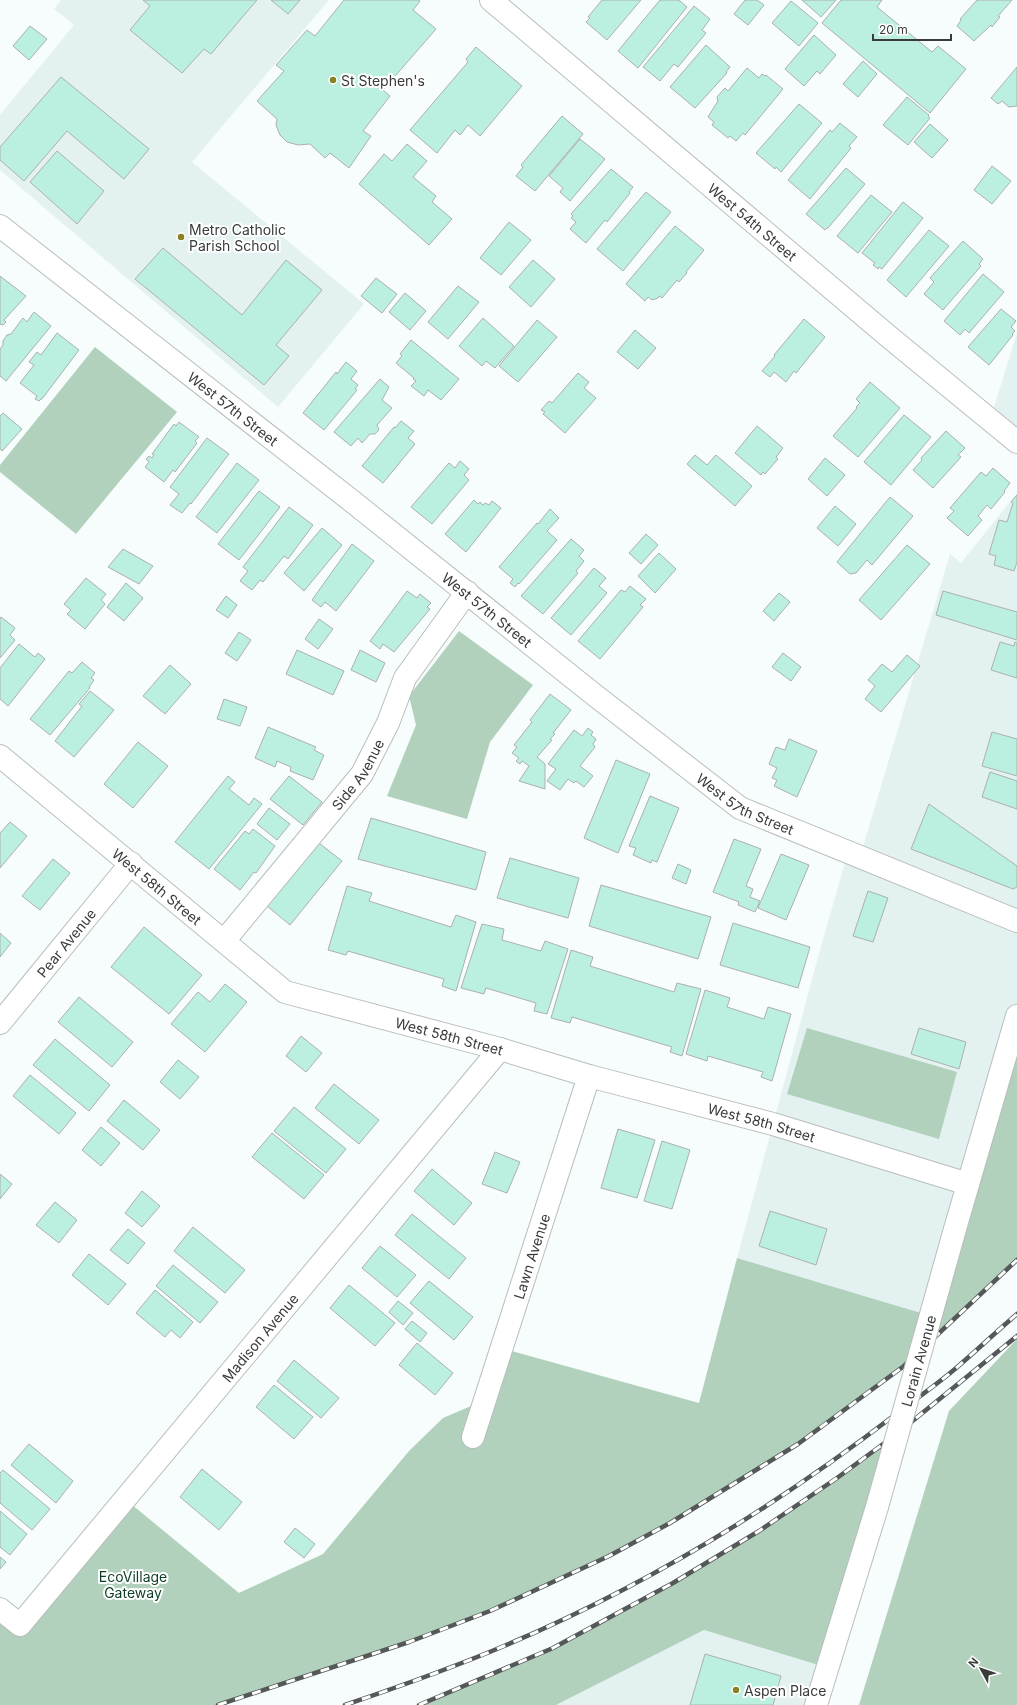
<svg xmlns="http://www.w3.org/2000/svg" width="1017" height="1705" font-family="Inter,sans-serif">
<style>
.built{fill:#e3f2f1}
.green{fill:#b1d1bc}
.building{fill:#bbefdf;stroke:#acb0af}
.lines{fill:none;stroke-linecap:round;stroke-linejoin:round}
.minor-casing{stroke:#b9bdbd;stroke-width:24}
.major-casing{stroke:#b9bdbd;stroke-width:24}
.minor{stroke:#fff;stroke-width:22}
.major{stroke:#fff;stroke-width:22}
.rail-casing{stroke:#555858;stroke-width:4.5}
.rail{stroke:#fff;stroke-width:3;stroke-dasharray:9;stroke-linecap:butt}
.major-bridge-casing{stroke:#b9bdbd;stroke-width:24;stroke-linecap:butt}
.major-bridge{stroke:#fff;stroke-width:22}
.poi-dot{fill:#8c8027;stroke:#fff;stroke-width:1.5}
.labels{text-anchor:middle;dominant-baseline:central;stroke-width:4;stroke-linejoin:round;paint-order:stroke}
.poi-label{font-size:14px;fill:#393b3b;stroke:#fff;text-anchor:start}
.street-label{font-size:14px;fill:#393b3b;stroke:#fff}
.park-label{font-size:14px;fill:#0c3f25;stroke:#fff}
</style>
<rect width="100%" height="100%" fill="#f7fcfc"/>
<g class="built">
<polygon points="61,0 329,0 192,162 364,304 278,407 0,170 0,115 74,25 54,9"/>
<polygon points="1017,333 1017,442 990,420"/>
<polygon points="1017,493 1017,1016 931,1316 737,1258 818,957 848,852 860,857 950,554 961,563"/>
<polygon points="704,1630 828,1668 816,1705 556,1705"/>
</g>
<g class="green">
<polygon points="95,347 177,412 76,534 0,472 0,465"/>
<polygon points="459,631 533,685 490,742 467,819 387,796 416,725 409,696"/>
<polygon points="1017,1016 1017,1260 904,1366 798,1444 670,1523 609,1556 490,1611 409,1642 218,1705 0,1705 0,1609 20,1625 125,1499 239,1593 323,1554 409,1451 443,1418 485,1400 501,1348 699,1403 737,1258 931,1316"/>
<polygon points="807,1028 957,1072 939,1139 787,1094"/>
<polygon points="1017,1339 1017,1705 859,1705 949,1411"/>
<polygon points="894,1436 828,1668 704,1630 556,1705 419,1705 553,1648 673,1583 759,1531 837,1478"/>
</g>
<g class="building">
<polygon points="143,0 257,0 211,54 204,49 182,73 130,30 150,6"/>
<polygon points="271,0 300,0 288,14"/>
<polygon points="344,0 418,0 420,1 413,10 436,29 383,90 390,96 363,131 371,136 349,168 330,153 325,158 310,144 298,145 287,142 280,135 276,125 277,119 257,101 284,71 276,65 307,30 315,36"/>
<polygon points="602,0 641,0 607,40 586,22 590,18 588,17"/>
<polygon points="660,0 679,0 687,7 638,68 618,51"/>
<polygon points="745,0 757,0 764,5 748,25 734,14"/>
<polygon points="802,0 836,0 821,17"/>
<polygon points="841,0 882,0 877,7 932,52 938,46 966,69 930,113 822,23"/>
<polygon points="977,0 1012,0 998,16 1000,17 992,27 991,25 974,41 957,26 961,20 960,19"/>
<polygon points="791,1 818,23 799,46 772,23"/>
<polygon points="694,6 710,19 702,30 706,33 678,67 674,64 660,81 643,67"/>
<polygon points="30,26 47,39 29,60 13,46"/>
<polygon points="814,35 836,55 820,74 817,71 804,86 785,69"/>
<polygon points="706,45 730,67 726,72 727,73 695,108 670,87"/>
<polygon points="476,47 522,86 480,136 468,125 460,135 455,130 437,153 410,130 468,62 466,59"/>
<polygon points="863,61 877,74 858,97 843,84"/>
<polygon points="1017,67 1017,106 1009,107 1002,101 998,104 991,98"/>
<polygon points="747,68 759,78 762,74 765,76 766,75 783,89 745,135 743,133 736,141 730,136 728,138 712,125 714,122 708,117 718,101 717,97 725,88 728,91"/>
<polygon points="61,77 149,149 124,179 67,131 24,181 0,160 0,147"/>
<polygon points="907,97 929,115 928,116 930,118 908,145 883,125"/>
<polygon points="799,104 822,123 781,172 776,167 775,169 756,153"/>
<polygon points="562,116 583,134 535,191 516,176 523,167 521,165"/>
<polygon points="840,123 857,137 849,146 851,148 810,199 788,180 830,130 832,132"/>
<polygon points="930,124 948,140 932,158 914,142"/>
<polygon points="580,139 605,159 570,201 560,192 563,188 549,176"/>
<polygon points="407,144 427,161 413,177 436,196 432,202 452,219 429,245 359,184 384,154 392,161"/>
<polygon points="57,151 104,191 77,224 30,182"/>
<polygon points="992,166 1011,181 992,204 974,190"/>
<polygon points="846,168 865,184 828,228 827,228 825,230 806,214"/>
<polygon points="611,169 633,187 629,192 630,193 607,222 605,220 586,243 570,229 576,222 571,218 573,216 571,214"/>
<polygon points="646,192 671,212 623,271 597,249"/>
<polygon points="871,195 892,212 858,253 837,236"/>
<polygon points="903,202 923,218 882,269 879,267 878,269 873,265 875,263 862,253"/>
<polygon points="509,222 531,240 501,275 480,258"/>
<polygon points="675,226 704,250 686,272 687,273 679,282 677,280 662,298 659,296 658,298 652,300 648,297 645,301 626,284"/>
<polygon points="929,230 949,246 906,297 887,280"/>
<polygon points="963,241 983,259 979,264 981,266 943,310 924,294 934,282 930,278"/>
<polygon points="163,248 242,315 286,260 322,290 276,345 289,356 264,385 135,279"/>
<polygon points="533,260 555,279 531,307 509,287"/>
<polygon points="983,274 1004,292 969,333 965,329 960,335 944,321"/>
<polygon points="0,276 26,296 4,320 6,322 3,325 1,324 0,325"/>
<polygon points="376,278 397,294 382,313 361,296"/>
<polygon points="458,286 479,302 448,339 428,322"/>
<polygon points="405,293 426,311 410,330 389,312"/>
<polygon points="1001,309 1016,321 1011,327 1015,331 1012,334 1013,335 989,365 968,347"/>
<polygon points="34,312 51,326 6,381 0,376 0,349 3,345 3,341 7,335 11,334 23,318 27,322"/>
<polygon points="483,318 514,346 495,368 486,361 482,366 459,346"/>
<polygon points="804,319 825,337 796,373 794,371 786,382 774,372 770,377 762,371 775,356 774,355"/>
<polygon points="537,320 557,337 518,382 499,366"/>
<polygon points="635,330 656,348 638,369 617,352"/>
<polygon points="57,333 79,350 42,399 41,399 39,401 35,399 37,396 20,383 34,365 29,362 37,352 41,355"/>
<polygon points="411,340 459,379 441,400 428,390 424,396 411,386 416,381 413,379 414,378 396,363 402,356 400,354"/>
<polygon points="346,362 357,371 351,379 358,385 355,389 357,390 324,430 303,413 336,372 337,374"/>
<polygon points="578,373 589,382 584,388 596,398 565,433 543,414 545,412 541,410 549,401 552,403"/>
<polygon points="380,379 389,387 382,400 392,408 377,425 379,430 375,434 370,434 362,443 358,438 351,446 334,432"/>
<polygon points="870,382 900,408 858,457 833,436 857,408 856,407 860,403 856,399"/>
<polygon points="3,413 22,429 2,451 0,449 0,416"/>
<polygon points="904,415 931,437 891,485 864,462"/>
<polygon points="401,421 414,431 408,438 415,444 383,483 362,466 394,427 395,428"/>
<polygon points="179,422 199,437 195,441 197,443 175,472 173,470 164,482 145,467 149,462 146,459 149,456 152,458 154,455 152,454 174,424 176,426"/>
<polygon points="757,426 783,448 776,457 778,459 765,474 763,472 761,475 735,453"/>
<polygon points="946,431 965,448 958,455 961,457 933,488 913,470 922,460 921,458"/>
<polygon points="207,438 229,454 191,504 190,503 182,513 170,505 179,494 170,487"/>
<polygon points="695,455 707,465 716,455 752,486 735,506 687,464"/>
<polygon points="825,458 845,475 827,496 808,479"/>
<polygon points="460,461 469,469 464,475 469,480 432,524 411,507 449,463 455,468"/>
<polygon points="237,463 259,480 217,533 196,517"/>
<polygon points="993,468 1010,483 1004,491 1005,492 991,509 987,505 978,516 982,520 968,536 947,518 954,511 950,508 981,472 986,476"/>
<polygon points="259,491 280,507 239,560 218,544"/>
<polygon points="1017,495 1017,562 1014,571 994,565 996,556 989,554 999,520 1007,522 1013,503 1011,502"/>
<polygon points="890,497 913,516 872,565 867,560 856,573 850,574 837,562"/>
<polygon points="474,500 478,504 480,502 483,505 485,503 489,505 492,501 501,508 466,552 445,534"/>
<polygon points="835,506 856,524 838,546 817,528"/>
<polygon points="289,507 313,525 288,559 284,556 263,582 260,580 252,590 240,581 248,571 243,567"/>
<polygon points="550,509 559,518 547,531 557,540 519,584 518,583 515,587 510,583 513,579 499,567 537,523 538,524"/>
<polygon points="322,528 342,545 304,591 284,573"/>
<polygon points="646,534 658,545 641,564 629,553"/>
<polygon points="571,539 584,550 579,556 584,561 576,571 578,573 543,614 521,596"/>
<polygon points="352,544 374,561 336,611 325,602 321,607 312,600"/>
<polygon points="907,545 930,564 881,620 859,600"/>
<polygon points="123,549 153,566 139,584 108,567"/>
<polygon points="659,553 676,569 655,593 638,576"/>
<polygon points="594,568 606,578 599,586 607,593 571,635 551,618"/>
<polygon points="86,578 106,594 101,600 105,604 85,629 67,614 71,610 64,604"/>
<polygon points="126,583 143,598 124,621 107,607"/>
<polygon points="630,586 646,599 640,605 643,607 600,659 578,641 621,590 625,592"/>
<polygon points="407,591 417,598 420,594 431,603 427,607 430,609 394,652 383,644 380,649 370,641"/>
<polygon points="943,591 1017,612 1017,640 936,615"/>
<polygon points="779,593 790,602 774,621 763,611"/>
<polygon points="226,596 237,605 228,618 216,610"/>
<polygon points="1,617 15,628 10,635 15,640 0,658 0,618"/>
<polygon points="319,619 333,629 318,649 305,639"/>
<polygon points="239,632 251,640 237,661 225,653"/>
<polygon points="1000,642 1014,646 1015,642 1017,643 1017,678 991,670"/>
<polygon points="19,644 35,657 38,653 45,659 8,706 0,699 0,668"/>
<polygon points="297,650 344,671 333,695 286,674"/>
<polygon points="360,650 385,663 376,682 351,670"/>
<polygon points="783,653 801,667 791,681 772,667"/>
<polygon points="907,655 920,666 881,712 865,699 875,686 868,680 882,664 892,672"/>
<polygon points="82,662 95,673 91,678 94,680 89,687 90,688 50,735 30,719 69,671 72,673"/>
<polygon points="170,665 191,684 165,714 143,696"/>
<polygon points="90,691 114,710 74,757 55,741 82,706 79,704"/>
<polygon points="550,694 571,710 553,733 555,734 550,739 552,740 537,757 545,764 545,789 519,781 529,766 522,761 520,764 516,761 519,758 512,753 517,747 514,745 532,722 530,720"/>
<polygon points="224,699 247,707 240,726 217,719"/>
<polygon points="268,727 316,747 314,750 324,755 313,780 290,771 291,767 277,761 275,767 255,758"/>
<polygon points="588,728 593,732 591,735 596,739 593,744 595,747 580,766 593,776 584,787 576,781 574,783 568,779 560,790 547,781 556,769 548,764 574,730 582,736"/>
<polygon points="992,732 1017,739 1017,776 982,766"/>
<polygon points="789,739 817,751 797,797 774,786 777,780 772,778 777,768 769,764 776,747 785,750"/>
<polygon points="138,742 168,766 133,808 104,784"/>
<polygon points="616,760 650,774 618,853 584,838"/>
<polygon points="990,772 1017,781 1017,809 982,797"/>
<polygon points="228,776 235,782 229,789 249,805 254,798 262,804 209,869 175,842"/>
<polygon points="289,776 322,802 303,825 270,799"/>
<polygon points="650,796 679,808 657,862 652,860 651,863 633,855 636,848 629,846"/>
<polygon points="929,804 1017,866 1017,887 1013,889 911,849"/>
<polygon points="269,808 290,824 277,840 257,824"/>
<polygon points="371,818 486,852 476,890 358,859"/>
<polygon points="10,822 27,836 0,868 0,833"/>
<polygon points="253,829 275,846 256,873 254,872 240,890 214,869 245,831 249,834"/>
<polygon points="734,839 761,849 746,886 753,889 750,897 760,901 755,912 738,905 739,902 713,892"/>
<polygon points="319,843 342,861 290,925 267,906"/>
<polygon points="781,854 809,865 786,920 758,908"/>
<polygon points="510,858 579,878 568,918 497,898"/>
<polygon points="53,859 70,873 40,910 22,896"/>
<polygon points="678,864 691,870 686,884 672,878"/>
<polygon points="601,885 711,917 698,959 589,926"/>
<polygon points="347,886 372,893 369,901 451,927 456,915 476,922 456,991 442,986 444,979 348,951 346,955 328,950"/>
<polygon points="868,891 888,898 873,942 853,936"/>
<polygon points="733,923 810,947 798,988 720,965"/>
<polygon points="482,924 504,929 502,940 541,951 545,941 568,949 547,1014 534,1011 536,1003 486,988 484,994 461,988"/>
<polygon points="144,927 202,975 169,1014 111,967"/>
<polygon points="0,933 11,943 0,957"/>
<polygon points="571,950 593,957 590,966 674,992 677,983 701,989 682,1056 670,1052 672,1047 572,1017 570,1023 551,1018"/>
<polygon points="225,984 247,1002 205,1052 171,1024 198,992 210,1002"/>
<polygon points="705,990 730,998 727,1007 764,1019 768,1007 791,1014 772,1081 761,1077 763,1072 708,1056 707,1061 686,1054"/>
<polygon points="79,997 133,1042 112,1067 58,1022"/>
<polygon points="919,1028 966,1042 959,1069 911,1054"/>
<polygon points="301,1036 322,1053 306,1072 286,1056"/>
<polygon points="55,1039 110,1085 89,1111 33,1065"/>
<polygon points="178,1060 199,1077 180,1099 160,1082"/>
<polygon points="30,1075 76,1113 59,1134 13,1096"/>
<polygon points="334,1084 379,1120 359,1144 315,1108"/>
<polygon points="124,1100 160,1130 143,1150 107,1121"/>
<polygon points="294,1107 346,1149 326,1173 274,1131"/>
<polygon points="101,1127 120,1143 101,1166 82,1150"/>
<polygon points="618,1129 655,1140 637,1198 601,1188"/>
<polygon points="272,1133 324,1175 304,1199 252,1157"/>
<polygon points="662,1141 690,1150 672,1209 644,1201"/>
<polygon points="495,1152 520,1162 507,1193 482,1184"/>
<polygon points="432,1169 472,1203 454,1225 414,1191"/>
<polygon points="0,1174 12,1184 0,1199"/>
<polygon points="142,1191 160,1206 142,1227 125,1213"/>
<polygon points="55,1202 77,1220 59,1243 36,1225"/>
<polygon points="770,1211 827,1229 816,1265 759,1246"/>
<polygon points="412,1214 466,1258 449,1279 395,1235"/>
<polygon points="193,1227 245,1270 225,1293 174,1251"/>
<polygon points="128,1229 145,1243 128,1264 110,1250"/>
<polygon points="380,1246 416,1275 397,1297 362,1268"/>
<polygon points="89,1254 126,1284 108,1305 72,1275"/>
<polygon points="173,1265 218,1302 200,1323 156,1286"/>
<polygon points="429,1281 473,1317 454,1340 410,1303"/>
<polygon points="349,1285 395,1323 375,1346 330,1308"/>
<polygon points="155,1290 193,1322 180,1338 171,1330 165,1337 136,1313"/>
<polygon points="398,1301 413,1313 403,1325 389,1312"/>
<polygon points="412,1321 427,1333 420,1342 405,1329"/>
<polygon points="417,1343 453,1373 435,1395 399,1365"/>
<polygon points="294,1360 339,1398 321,1418 277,1381"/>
<polygon points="274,1385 313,1417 294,1439 256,1407"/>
<polygon points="29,1444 73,1481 56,1503 11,1465"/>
<polygon points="202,1469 242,1502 219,1530 180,1497"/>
<polygon points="3,1470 50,1509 32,1530 0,1503 0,1473"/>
<polygon points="0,1511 27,1534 10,1555 0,1547"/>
<polygon points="295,1528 315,1544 304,1558 284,1542"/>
<polygon points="0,1557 6,1562 0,1569"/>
<polygon points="705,1654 781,1676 773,1705 690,1705"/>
</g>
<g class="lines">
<defs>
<g id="minor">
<path id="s1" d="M491,0l397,336 129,106"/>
<path id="s2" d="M0,226l353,276 239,191 148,115 277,113"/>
<path id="s3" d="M0,756l285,236 215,57 89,27 184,48 195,60"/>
<path id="s4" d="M224,941l138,-167 26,-51 17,-45 62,-86"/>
<path id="s5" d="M0,1023l131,-160"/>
<path id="s6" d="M473,1437l116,-361"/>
<path id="s7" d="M0,1609l20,16 480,-576"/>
</g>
<g id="major">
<polyline points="955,1229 1017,1016"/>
<polyline points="816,1705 877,1507"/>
</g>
</defs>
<use href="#minor" class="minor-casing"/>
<use href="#major" class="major-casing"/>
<use href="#minor" class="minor"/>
<use href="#major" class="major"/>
<defs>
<g id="rail">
<polyline points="218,1705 409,1642 490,1611 609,1556 670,1523 798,1444 904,1366 1017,1260"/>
<path d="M345,1705c53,-18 107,-37 159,-59 140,-59 271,-139 392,-232 20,-15 40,-29 59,-45 21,-18 41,-37 62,-55"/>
<polyline points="419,1705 553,1648 673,1583 759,1531 837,1478 894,1436 1017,1336"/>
</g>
</defs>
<use href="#rail" class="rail-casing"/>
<use href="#rail" class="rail"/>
<defs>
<g id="major-bridge">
<path id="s8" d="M877,1507l78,-278"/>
</g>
</defs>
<use href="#major-bridge" class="major-bridge-casing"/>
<use href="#major-bridge" class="major-bridge"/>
</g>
<g class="poi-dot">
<circle cx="333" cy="80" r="4"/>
<circle cx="181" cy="237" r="4"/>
<circle cx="736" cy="1690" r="4"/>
</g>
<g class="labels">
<g class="poi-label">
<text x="341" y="80">St Stephen's</text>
<text x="189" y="229">Metro Catholic<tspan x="189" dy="16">Parish School</tspan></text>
<text x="744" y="1690">Aspen Place</text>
</g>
<g class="street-label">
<text stroke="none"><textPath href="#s1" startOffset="343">West 54th Street</textPath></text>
<text stroke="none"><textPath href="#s2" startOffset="296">West 57th Street</textPath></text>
<text stroke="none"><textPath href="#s2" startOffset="620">West 57th Street</textPath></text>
<text stroke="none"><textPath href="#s4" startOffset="214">Side Avenue</textPath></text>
<text stroke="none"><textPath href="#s2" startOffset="944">West 57th Street</textPath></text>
<text stroke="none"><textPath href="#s3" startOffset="204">West 58th Street</textPath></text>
<text stroke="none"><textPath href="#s5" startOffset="104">Pear Avenue</textPath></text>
<text stroke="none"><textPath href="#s3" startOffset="540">West 58th Street</textPath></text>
<text stroke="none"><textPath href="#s3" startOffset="864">West 58th Street</textPath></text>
<text stroke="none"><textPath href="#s6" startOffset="190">Lawn Avenue</textPath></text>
<text stroke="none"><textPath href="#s7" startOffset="400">Madison Avenue</textPath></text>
<text stroke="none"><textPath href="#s8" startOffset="152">Lorain Avenue</textPath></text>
</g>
<g class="park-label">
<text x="133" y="1576">EcoVillage<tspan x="133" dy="16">Gateway</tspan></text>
</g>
</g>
<g transform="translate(981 1669) rotate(310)" stroke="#ffffff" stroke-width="3" paint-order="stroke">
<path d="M0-3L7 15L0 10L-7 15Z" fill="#393b3b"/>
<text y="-6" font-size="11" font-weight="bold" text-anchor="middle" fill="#393b3b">N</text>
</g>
<path d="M873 34v6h78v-6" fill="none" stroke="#393b3b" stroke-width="2"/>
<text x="879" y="34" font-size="12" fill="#393b3b" stroke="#ffffff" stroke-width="3" paint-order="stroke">20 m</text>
</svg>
